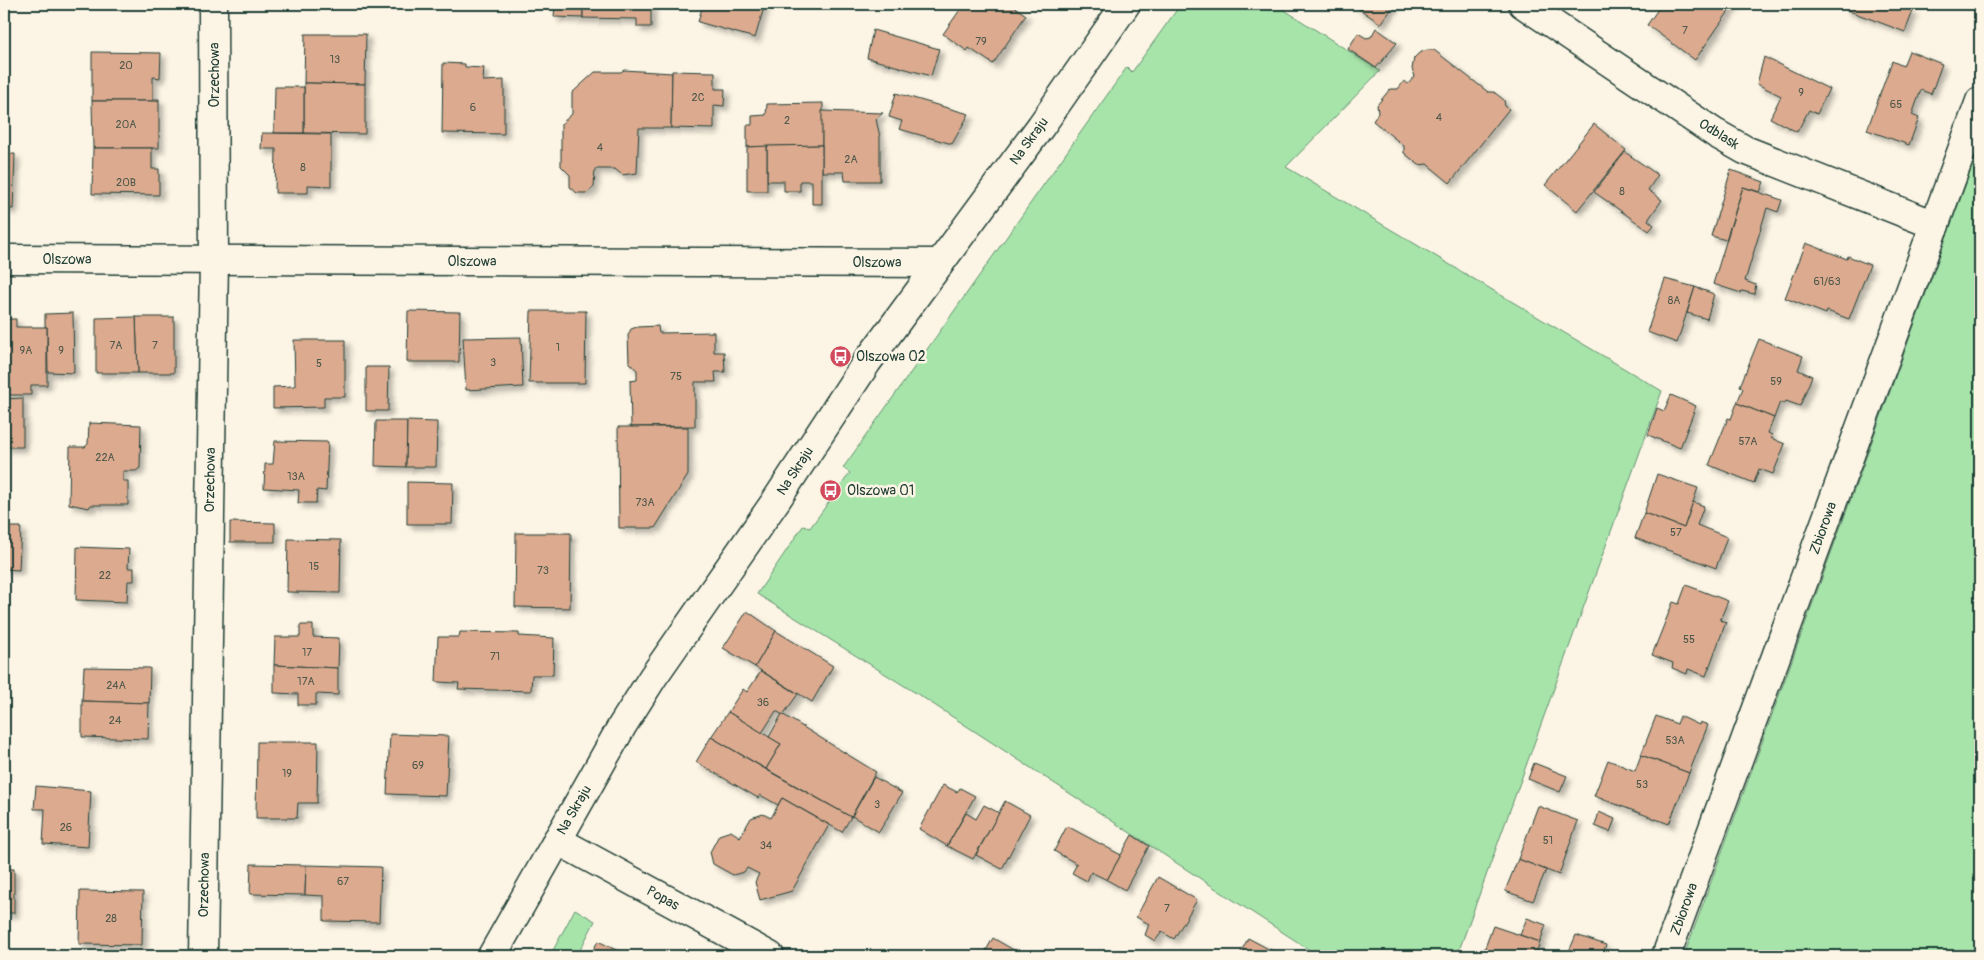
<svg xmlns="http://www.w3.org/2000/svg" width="1984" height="960" font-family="Pangolin,sans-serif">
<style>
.green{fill:#a7e4aa;stroke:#63906f}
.building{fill:#dcaa8f;stroke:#1f3d34;filter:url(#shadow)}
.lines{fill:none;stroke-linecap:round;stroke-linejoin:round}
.minor-casing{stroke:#1f3d34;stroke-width:31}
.minor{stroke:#fcf5e5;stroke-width:28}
.labels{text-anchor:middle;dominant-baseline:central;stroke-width:5;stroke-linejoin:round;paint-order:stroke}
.number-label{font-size:11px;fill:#4e584b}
.street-label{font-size:14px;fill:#1f3d34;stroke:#fcf5e5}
.poi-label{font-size:14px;fill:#1f3d34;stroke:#fcf5e5;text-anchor:start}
</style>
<defs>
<filter id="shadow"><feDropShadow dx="4.5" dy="4.5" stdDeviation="2.5" flood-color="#0004"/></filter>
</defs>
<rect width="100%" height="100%" fill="#fcf5e5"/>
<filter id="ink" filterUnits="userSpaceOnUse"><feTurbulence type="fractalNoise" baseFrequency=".02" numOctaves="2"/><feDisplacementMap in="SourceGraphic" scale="10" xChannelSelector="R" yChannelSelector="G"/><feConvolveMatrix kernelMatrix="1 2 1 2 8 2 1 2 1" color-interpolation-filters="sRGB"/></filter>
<g filter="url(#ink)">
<g class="green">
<polygon points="1181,4 1275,4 1380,71 1286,167 1662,391 1457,956 1319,956 919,695 757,594 803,526 810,528 850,473 843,468 1127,67 1132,72"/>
<polygon points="1980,145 1980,956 1684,956"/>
<polygon points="575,909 595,921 577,956 550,956"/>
</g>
<g class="building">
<polygon points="555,4 583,4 583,18 554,17"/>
<polygon points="583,4 651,4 651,27 637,27 637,19 583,18"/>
<polygon points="703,4 765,4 755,38 698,22"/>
<polygon points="957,4 1010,4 1026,15 993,64 969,48 967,51 943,34 962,7"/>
<polygon points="1352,4 1395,4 1381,24"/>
<polygon points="1658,4 1734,4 1695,60 1647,25 1661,5"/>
<polygon points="1846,4 1894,4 1913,11 1905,32 1844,9"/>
<polygon points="1376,28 1397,43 1376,68 1348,49 1358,33 1366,38 1371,37"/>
<polygon points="873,30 939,49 931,76 867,58"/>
<polygon points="305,34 366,34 365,84 304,83"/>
<polygon points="1427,50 1434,50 1488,92 1494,92 1504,100 1505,106 1509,109 1450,183 1427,164 1419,165 1404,153 1404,146 1373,121 1378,113 1377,105 1390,89 1398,89 1404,81 1408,84 1415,76 1412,69 1414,58 1419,53"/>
<polygon points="1909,51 1942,64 1931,94 1921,90 1912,115 1919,118 1909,145 1867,130 1892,61 1903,66"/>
<polygon points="92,52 161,53 160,78 153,77 153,99 159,99 159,101 92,101"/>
<polygon points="1764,57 1829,89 1817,114 1809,110 1797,132 1770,118 1781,96 1757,84"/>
<polygon points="443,63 465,64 465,67 484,68 483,81 504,80 504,134 442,133"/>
<polygon points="624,70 672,73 671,128 639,128 637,173 622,175 615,169 595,169 594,187 587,193 577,193 570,187 570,175 561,166 561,124 572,114 572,93 595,72 621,72"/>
<polygon points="672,71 715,72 715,89 725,89 724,106 714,105 714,129 671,128"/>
<polygon points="304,83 365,84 365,134 304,133"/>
<polygon points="275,87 304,87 304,133 274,133"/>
<polygon points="896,93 937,105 969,114 952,144 899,129 902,121 889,117"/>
<polygon points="92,101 159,101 159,148 93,148"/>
<polygon points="823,103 822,145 747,147 747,125 752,125 752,116 766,115 767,104"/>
<polygon points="822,111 883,113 876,119 880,137 880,181 845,181 844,172 822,172"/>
<polygon points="1594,124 1626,150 1577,211 1545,185"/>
<polygon points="262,133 331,134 331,186 308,185 308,193 275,193 276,149 261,149"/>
<polygon points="822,145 822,204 812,204 812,181 800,181 800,191 784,191 784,181 767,181 767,146"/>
<polygon points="767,146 767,191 747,191 747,147"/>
<polygon points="93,148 152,148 152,169 159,169 159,195 92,194"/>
<polygon points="1625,152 1658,175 1648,190 1662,200 1648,220 1654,225 1649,231 1594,192"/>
<polygon points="4,154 15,154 13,209 4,208"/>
<polygon points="1731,170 1764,182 1760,192 1743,187 1726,240 1711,236"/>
<polygon points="1743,187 1782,200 1778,212 1767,208 1745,281 1756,285 1754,294 1742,291 1741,293 1713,284"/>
<polygon points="1806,243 1847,259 1848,256 1870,265 1849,319 1827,311 1826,314 1785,298"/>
<polygon points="1665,279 1695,287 1677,343 1647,332"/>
<polygon points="1695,287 1714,294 1707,319 1687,313"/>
<polygon points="408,311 460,312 459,362 407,362"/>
<polygon points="531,311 586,311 585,383 529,383"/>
<polygon points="73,313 74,373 48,372 47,327 45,327 45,314"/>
<polygon points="136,317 174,317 174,373 138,373"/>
<polygon points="136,317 138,373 96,373 96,318"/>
<polygon points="4,319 16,319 16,327 47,327 47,385 31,385 31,395 4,395"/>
<polygon points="658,326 659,333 714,332 714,352 724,352 725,372 715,372 716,382 695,382 695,426 631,427 630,381 637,380 637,370 629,363 628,335 631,329 637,327"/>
<polygon points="521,337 523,387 466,390 463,338"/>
<polygon points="1759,339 1803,356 1798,370 1812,376 1800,406 1786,401 1784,404 1780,402 1774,418 1737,403 1743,388 1740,386"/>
<polygon points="294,340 345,340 345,397 324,397 324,407 273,408 273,387 295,386"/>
<polygon points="366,367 389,367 388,411 366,411"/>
<polygon points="1671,395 1696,406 1680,448 1648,435 1657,408 1664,411"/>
<polygon points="23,398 23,447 4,447 4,399"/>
<polygon points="1737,403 1774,418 1768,433 1772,435 1771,438 1785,444 1773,474 1759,469 1754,483 1709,465 1728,418 1731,419"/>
<polygon points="376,421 407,421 406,467 375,466"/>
<polygon points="407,421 437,422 436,467 406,467"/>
<polygon points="89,423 141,425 140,468 136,471 123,471 123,481 128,481 128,505 91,505 89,508 69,504 70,447 85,447 88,444"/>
<polygon points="618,427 688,427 688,475 655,528 619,528"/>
<polygon points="275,441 328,442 326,491 317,490 316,503 298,503 299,490 264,488 265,464 273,464"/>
<polygon points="1657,474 1698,488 1684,528 1644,513"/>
<polygon points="407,482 453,483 452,524 407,524"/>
<polygon points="1693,502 1704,506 1697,525 1727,537 1716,568 1635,538 1644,513 1684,528"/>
<polygon points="230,522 275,523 275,542 230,542"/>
<polygon points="4,527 21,527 19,570 4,569"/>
<polygon points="516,533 571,533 570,608 515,607"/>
<polygon points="288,539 341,540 340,593 287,592"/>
<polygon points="77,547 129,549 128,568 134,568 134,581 128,581 127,602 76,600"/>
<polygon points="1686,585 1728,601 1720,620 1726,622 1706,676 1688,669 1687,674 1672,668 1673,663 1652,655 1673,602 1679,604"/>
<polygon points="747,611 776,631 755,667 723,648"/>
<polygon points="300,625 313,625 313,637 339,638 338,668 274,665 275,637 300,637"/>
<polygon points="776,631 833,666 812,702 755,667"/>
<polygon points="460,632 519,633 519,636 554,638 553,675 532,675 531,691 458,689 459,683 436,682 438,637 459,637"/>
<polygon points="274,665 338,668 338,695 316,694 316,705 298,705 298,694 274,693"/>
<polygon points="84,667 150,668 149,703 82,701"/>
<polygon points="761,671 798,694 783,715 776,711 762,733 728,712 743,689 747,692"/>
<polygon points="82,701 149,703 148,739 82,737"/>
<polygon points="728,712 781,744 766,769 711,737"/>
<polygon points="782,714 876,772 851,817 766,769 781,744 769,737"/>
<polygon points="1656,716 1677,724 1680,716 1699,725 1700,722 1708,725 1689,773 1641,755"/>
<polygon points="390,734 449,736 446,796 387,794"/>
<polygon points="711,737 772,773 851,817 842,832 782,798 778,805 760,795 758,798 696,762"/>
<polygon points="257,742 318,742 317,803 298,803 297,818 256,818"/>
<polygon points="1641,755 1689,773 1669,824 1594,796 1608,760 1635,771"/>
<polygon points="1534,763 1567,776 1560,792 1528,779"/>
<polygon points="874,777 902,793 879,832 852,816"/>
<polygon points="943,785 957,792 960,788 975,796 947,846 919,829"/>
<polygon points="36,786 91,791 88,847 43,844 45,809 34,809"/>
<polygon points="782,798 829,825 792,891 760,900 755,882 759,874 747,868 744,872 733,875 713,864 710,852 719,835 731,831 740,837 751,818 763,814 771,818"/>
<polygon points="1005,801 1030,815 1002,869 976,855"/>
<polygon points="984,805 999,813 973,859 947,846 966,813 976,819"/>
<polygon points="1538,806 1578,821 1559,875 1518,859"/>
<polygon points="1599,812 1615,819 1610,832 1595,826"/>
<polygon points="1067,826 1121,855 1107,880 1091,872 1087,881 1072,873 1077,864 1054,851"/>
<polygon points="1132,835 1149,846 1125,890 1107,880"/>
<polygon points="1518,859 1546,870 1533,901 1505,891"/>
<polygon points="251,864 306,865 305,895 250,894"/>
<polygon points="306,865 381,867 379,922 324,921 324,896 305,895"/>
<rect x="4" y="869" width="10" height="44"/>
<polygon points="1158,877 1197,900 1174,939 1162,932 1155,941 1145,935 1149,924 1136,917"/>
<polygon points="80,891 143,892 142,945 79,944"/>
<polygon points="1527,918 1546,925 1540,942 1520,935"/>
<polygon points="1493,926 1540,942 1535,956 1482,956"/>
<polygon points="1576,935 1606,945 1602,956 1567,956"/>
<polygon points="993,938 1024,956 983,956"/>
<polygon points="1248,938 1282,956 1239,956"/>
<polygon points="598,941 628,956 590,956"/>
</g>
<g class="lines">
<defs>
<g id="minor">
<polyline points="1523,4 1715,133 1745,150 1935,225"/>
<polyline points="4,259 940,263"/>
<polyline points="557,840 770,956"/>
<polyline points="203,956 214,260 213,4"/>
<polyline points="492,956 622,726 653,677 775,502 867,362 1041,126 1126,4"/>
<polyline points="1666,956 1980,101"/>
</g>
</defs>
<use href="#minor" class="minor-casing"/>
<use href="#minor" class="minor"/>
</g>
</g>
<defs>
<symbol id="bus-disc" viewBox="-11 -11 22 22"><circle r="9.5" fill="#d1495b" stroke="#fcf5e5"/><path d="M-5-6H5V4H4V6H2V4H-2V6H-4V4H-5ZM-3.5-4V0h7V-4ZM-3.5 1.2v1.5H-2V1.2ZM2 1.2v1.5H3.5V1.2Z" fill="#fff"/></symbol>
</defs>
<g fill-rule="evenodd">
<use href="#bus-disc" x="828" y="344" width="25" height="25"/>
<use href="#bus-disc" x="818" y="478" width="25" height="25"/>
</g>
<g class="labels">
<g class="number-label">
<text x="1685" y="30">7</text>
<text x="981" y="41">79</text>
<text x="335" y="59">13</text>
<text x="126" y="65">20</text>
<text x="1801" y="92">9</text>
<text x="698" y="97">2C</text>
<text x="1896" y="104">65</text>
<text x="473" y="107">6</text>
<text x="1439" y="117">4</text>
<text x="787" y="120">2</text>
<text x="126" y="124">20A</text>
<text x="600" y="147">4</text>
<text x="851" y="159">2A</text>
<text x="303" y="167">8</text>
<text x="126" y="182">20B</text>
<text x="1622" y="191">8</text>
<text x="1827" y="281">61/63</text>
<text x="1674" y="300">8A</text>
<text x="116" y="345">7A</text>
<text x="155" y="345">7</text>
<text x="558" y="347">1</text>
<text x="26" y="350">9A</text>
<text x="61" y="350">9</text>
<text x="493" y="362">3</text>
<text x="319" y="363">5</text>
<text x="676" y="376">75</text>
<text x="1776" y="381">59</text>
<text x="1748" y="441">57A</text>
<text x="105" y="457">22A</text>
<text x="296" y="476">13A</text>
<text x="645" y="502">73A</text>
<text x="1676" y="532">57</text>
<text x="314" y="566">15</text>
<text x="543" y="570">73</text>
<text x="105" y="575">22</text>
<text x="1689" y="639">55</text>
<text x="307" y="652">17</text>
<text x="495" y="656">71</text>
<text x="306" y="681">17A</text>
<text x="116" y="685">24A</text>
<text x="763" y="702">36</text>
<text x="115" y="720">24</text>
<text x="1675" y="740">53A</text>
<text x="418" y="765">69</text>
<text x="287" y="773">19</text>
<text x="1642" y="784">53</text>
<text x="877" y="804">3</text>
<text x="66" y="827">26</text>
<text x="1548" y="840">51</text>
<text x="766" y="845">34</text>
<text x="343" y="881">67</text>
<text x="1167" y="908">7</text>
<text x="111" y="918">28</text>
</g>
<g class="street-label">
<text transform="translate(214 75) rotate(-90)">Orzechowa</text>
<text transform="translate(1719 134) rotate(32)">Odblask</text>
<text transform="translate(1029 141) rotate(-54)">Na Skraju</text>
<text x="67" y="259">Olszowa</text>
<text x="472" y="261">Olszowa</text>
<text x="877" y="262">Olszowa</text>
<text transform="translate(795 471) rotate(-57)">Na Skraju</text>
<text transform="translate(210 480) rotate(-89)">Orzechowa</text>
<text transform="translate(1823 528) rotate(-70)">Zbiorowa</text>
<text transform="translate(574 810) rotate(-60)">Na Skraju</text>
<text transform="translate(204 885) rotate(-89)">Orzechowa</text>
<text transform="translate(663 898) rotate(29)">Popas</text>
<text transform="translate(1684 909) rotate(-70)">Zbiorowa</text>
</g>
<g class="poi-label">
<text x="856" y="356">Olszowa 02</text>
<text x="847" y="490">Olszowa 01</text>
</g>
</g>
<rect width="1984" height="960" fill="none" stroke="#fcf5e5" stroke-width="20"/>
<rect x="10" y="10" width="1964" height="940" fill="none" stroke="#1f3d34" stroke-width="2" filter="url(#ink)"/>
</svg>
